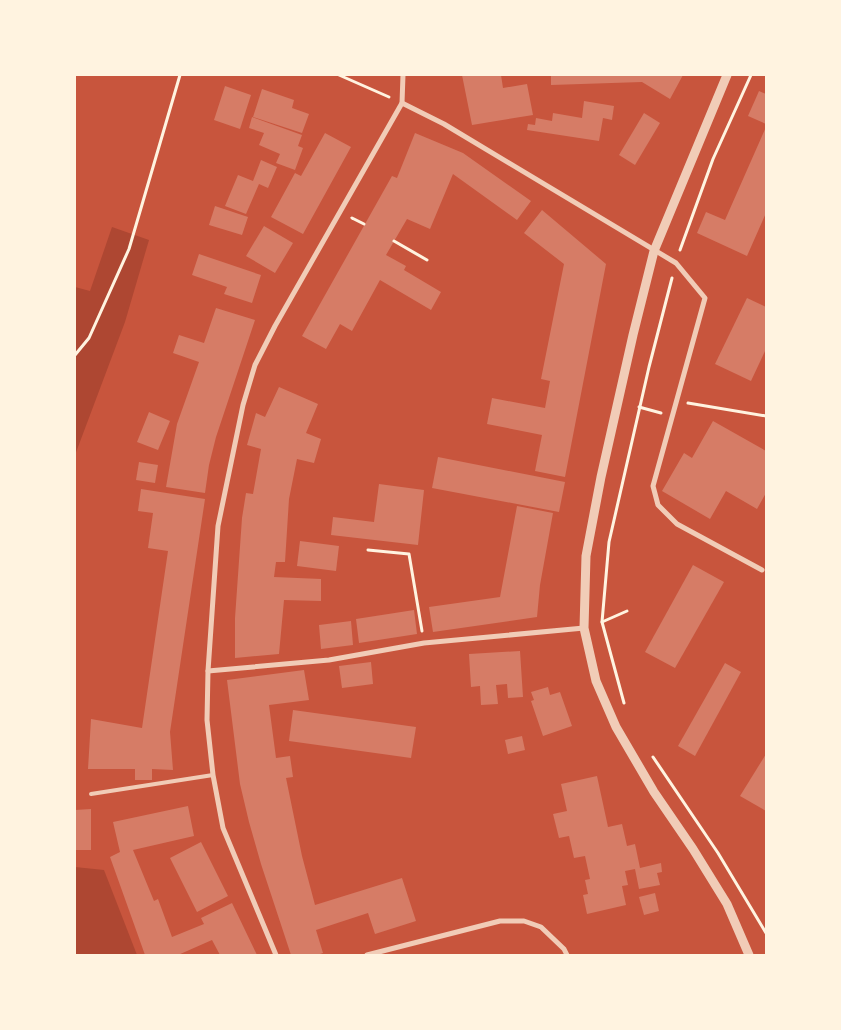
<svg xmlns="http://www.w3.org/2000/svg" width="841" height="1030" font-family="Rubik,sans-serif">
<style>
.green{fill:#ae4732}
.building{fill:#d67c66}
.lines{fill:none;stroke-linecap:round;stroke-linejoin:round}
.path{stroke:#fff3e0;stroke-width:3}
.service{stroke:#f1ccb7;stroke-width:4}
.minor{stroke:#f1ccb7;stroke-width:5}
.tertiary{stroke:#f1ccb7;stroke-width:9}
</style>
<rect width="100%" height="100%" fill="#c8553d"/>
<g class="green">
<polygon points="112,227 149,240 125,322 75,455 75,287 90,291"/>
<polygon points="75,867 104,870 137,955 75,955"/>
</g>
<g class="building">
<polygon points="462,75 501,75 503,88 527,84 533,115 472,125"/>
<polygon points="551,75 683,75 670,99 642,82 551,85"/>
<polygon points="225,86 251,95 240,129 214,120"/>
<polygon points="262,89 294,100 292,108 309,114 302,133 253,117"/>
<polygon points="759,91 766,94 766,124 748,116"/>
<polygon points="584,101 614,106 612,120 603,118 599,141 527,130 528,124 535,125 536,118 552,121 553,113 582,118"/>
<polygon points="644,113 660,123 635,165 619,155"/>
<polygon points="252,117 302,135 298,146 303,148 295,170 276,163 280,154 259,145 264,133 249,128"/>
<polygon points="766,127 766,213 747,256 697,233 706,212 725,220"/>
<polygon points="325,133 351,147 303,234 271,217 295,173 301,176"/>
<polygon points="415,133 463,153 531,201 517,220 453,174 430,229 407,219 386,255 406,266 404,270 441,292 431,310 380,280 352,331 340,324 326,349 302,336 392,176 397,178"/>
<polygon points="261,160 277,167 268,188 259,184 246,214 225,206 238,175 253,181"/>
<polygon points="215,206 248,217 242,235 209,225"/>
<polygon points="542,210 606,264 565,477 535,471 542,435 487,424 492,398 545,408 550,381 541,379 564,264 524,233"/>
<polygon points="264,226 293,243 275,273 246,256"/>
<polygon points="199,254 261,275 252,303 224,294 227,287 192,275"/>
<polygon points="747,298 766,307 766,349 751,381 715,364"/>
<polygon points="216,308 255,320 216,437 209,465 205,493 166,487 177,424 199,362 173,353 179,335 204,343"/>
<polygon points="279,387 318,404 306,433 321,439 314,463 297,459 289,499 285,562 276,562 274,577 321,579 321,601 284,600 279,654 235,658 235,618 242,518 246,493 253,494 261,449 247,445 256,413 265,417"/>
<polygon points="149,412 170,421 158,450 137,442"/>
<polygon points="713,421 766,451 766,493 757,509 726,491 710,519 662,491 684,453 692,458"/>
<polygon points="438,457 565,482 559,512 432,488"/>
<polygon points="139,462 158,465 155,483 136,480"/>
<polygon points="379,484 424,490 418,545 331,535 333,517 374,522"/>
<polygon points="141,489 205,499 170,732 173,770 152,769 152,780 135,780 135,769 88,769 91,719 142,728 168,551 148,548 153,513 138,511"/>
<polygon points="517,506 553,513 540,585 537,617 433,632 429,607 500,597"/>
<polygon points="300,541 339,546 336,571 297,566"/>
<polygon points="693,565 724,582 675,668 645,652"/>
<polygon points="414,610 417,634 359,643 356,619"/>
<polygon points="351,621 353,645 321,649 319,625"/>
<polygon points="520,651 523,697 508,698 507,684 496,685 498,704 481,705 480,686 471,687 469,654"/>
<polygon points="371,662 373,684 342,688 339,666"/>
<polygon points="725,663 741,672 695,756 678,746"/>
<polygon points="304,670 309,700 269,705 276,758 290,756 293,777 286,778 302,856 315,905 402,878 416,921 375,934 368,913 316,930 323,953 317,955 291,955 261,864 249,822 240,784 227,680"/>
<polygon points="548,687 550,695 560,692 572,726 543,736 531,701 534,700 531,692"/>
<polygon points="293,710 416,727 411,758 289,741"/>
<polygon points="522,736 525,750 508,754 505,740"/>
<polygon points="766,754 766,811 740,796"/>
<polygon points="597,776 608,827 622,824 627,846 635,844 640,868 661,863 662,872 657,873 660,885 639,889 635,869 625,871 628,885 622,886 626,905 587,914 583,895 588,894 585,880 590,879 585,856 574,858 569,836 559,838 553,814 567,811 561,784"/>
<polygon points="188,806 194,836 133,850 154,901 158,899 172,937 204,924 201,918 232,903 257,955 220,955 212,940 178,955 145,955 110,857 120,852 113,822"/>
<polygon points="91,809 91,850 75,850 75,810"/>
<polygon points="201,842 228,896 197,912 170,858"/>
<polygon points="655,893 659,911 644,915 639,897"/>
</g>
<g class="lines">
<g class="path">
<polyline points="339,75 389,97"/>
<polyline points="352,218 364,224"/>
<polyline points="394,241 427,260"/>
<polyline points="680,250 713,159 751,75"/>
<polyline points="75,355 89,338 129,249 180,75"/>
<polyline points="688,403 766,416"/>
<polyline points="639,407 661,413"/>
<polyline points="368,550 409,554 422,631"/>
<polyline points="602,622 627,611"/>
<polyline points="624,703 602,622 609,542 649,367 672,278"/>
<polyline points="653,757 718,853 766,933"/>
</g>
<polyline class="service" points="91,794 213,775"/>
<g class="minor">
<polyline points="402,103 444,124 676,263 705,298 653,486 658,505 677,524 762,570"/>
<polyline points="208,671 329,660 424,643 584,628"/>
<polyline points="276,955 223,828 213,775 207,720 208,671 218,526 243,405 255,365 275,326 402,103 403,75"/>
<polyline points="367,955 500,921 524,921 541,927 564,949 567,955"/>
</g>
<polyline class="tertiary" points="727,75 654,251 633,335 601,477 586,556 584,628 596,681 616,727 654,792 693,849 727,904 749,955"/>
</g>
<rect width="841" height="1030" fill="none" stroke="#fff3e0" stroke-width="152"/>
</svg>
